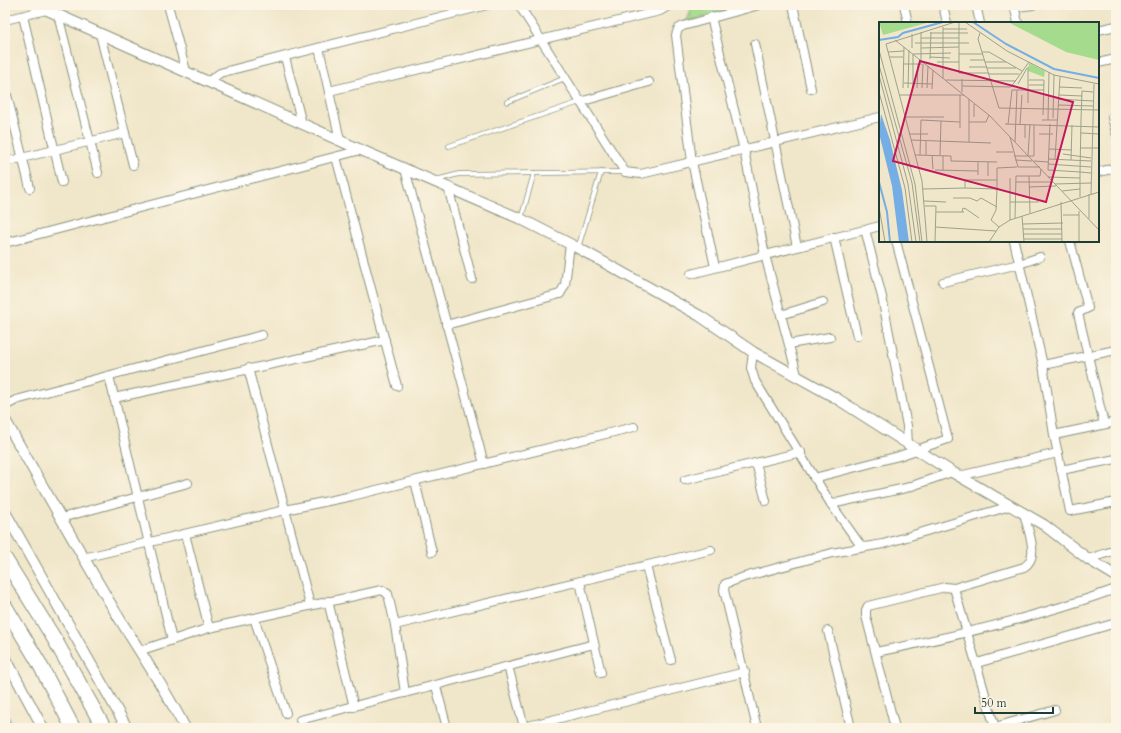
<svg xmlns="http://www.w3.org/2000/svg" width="1121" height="733" font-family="Cardo,serif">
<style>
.grass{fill:url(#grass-tufts);stroke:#628c60}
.water{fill:url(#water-waves);stroke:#4a768c}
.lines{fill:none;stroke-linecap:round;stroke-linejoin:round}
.service-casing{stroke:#88927e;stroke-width:5.5}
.minor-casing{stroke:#88927e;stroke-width:10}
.tertiary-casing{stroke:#88927e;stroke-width:12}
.trunk-casing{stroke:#88927e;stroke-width:16}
.service{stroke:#fff;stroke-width:4}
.minor{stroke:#fff;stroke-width:8}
.tertiary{stroke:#fff;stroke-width:10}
.trunk{stroke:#fff;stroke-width:14}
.inset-river{fill:none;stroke:#75aee4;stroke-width:2}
.inset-road{fill:none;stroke:#9ca28d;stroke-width:1}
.view{fill:#c2185b;fill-opacity:0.15;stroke:#c2185b;stroke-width:2}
.inset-edge{fill:none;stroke:#1f3d34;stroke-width:2}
</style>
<defs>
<pattern id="grass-tufts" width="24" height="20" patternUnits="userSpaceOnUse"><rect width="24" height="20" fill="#a4db8d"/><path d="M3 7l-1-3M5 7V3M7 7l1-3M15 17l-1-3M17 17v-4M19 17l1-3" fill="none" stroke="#8dbd7a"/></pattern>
<pattern id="water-waves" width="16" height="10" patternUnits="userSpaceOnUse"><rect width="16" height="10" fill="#75aee4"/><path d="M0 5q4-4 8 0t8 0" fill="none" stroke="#5f8fba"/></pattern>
</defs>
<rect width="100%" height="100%" fill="#fcf5e5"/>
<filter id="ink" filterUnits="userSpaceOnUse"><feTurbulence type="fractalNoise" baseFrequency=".025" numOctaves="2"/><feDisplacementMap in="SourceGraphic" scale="8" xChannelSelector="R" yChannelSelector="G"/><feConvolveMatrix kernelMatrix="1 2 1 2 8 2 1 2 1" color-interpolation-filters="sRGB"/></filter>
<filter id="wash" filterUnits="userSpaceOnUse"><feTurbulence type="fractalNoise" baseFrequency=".012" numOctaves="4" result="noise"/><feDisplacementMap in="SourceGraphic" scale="16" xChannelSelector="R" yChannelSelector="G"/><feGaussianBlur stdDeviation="0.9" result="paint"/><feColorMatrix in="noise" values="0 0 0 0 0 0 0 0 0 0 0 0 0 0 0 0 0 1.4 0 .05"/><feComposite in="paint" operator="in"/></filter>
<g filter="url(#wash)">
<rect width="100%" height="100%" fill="#f0e6c9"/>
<polygon class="grass" points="693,5 753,5 754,8 687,21"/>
<polygon class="water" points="5,711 14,728 5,728"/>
</g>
<g filter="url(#ink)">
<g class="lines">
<defs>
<g id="service">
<polyline points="507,102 565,78"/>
<polyline points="449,146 580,102"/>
<polyline points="436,180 459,174 624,172"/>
<polyline points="521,219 534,173"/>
<polyline points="578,248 601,172"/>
</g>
<g id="minor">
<polyline points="168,5 186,71"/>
<polyline points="288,5 300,5"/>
<polyline points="519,5 625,172 641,174 880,117"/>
<polyline points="793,5 811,89"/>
<polyline points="904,5 908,23"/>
<polyline points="943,5 947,23"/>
<polyline points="976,5 980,23"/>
<polyline points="1014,5 1018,23"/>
<polyline points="1015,7 1033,5"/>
<polyline points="58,15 98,173"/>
<polyline points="23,16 62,182"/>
<polyline points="711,17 744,150 765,255 797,375"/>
<polyline points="5,20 46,10"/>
<polyline points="1098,30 1116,26"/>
<polyline points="100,34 133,165"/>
<polyline points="755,44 797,247"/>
<polyline points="319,48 340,140"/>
<polyline points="285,57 302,124"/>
<polyline points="1098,63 1116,59"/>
<polyline points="209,81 220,73 235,69 487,5"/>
<polyline points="5,87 30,188"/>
<polyline points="329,91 660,11 670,5"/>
<polyline points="580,102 649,82"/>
<polyline points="1112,117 1116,133"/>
<polyline points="336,157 397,386"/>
<polyline points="5,162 125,133"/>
<polyline points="405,169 484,464"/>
<polyline points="1098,172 1116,168"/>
<polyline points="448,187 472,279"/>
<polyline points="865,229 882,297 907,426 908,445"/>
<polyline points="834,237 857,336"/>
<polyline points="1014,241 1043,365 1054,435 1070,511 1116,502"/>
<polyline points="1070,241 1088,308 1078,313 1104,424"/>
<polyline points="5,243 361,150"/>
<polyline points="715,267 692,162 676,35 678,29 683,26 759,5"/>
<polyline points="691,274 880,226"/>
<polyline points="943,282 1019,264 1040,257"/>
<polyline points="781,315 823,302"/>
<polyline points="446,325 560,294 565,285 570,244"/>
<polyline points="789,344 830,337"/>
<polyline points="753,352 751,368 755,381 831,504 861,546 865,547 883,544 1010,506"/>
<polyline points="1043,365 1116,350"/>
<polyline points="248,368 310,605"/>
<polyline points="109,376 172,640"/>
<polyline points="114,398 385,340"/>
<polyline points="5,406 16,400 262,335"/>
<polyline points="1054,435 1116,422"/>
<polyline points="756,463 766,501"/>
<polyline points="1061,470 1116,459"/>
<polyline points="959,476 1058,453"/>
<polyline points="814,478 899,456 948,439 896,241"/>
<polyline points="685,480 801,452"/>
<polyline points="415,481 432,552"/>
<polyline points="831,504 906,488 952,472"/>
<polyline points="61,518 188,483"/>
<polyline points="185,534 209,628"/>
<polyline points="83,558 285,510 352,496 634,427"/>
<polyline points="1088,559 1116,550"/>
<polyline points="646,566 671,660"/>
<polyline points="580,582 601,673"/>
<polyline points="954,588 995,728"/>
<polyline points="328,601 354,707"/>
<polyline points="254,618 286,713"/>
<polyline points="395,625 405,693"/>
<polyline points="828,631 851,728"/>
<polyline points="139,651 209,628 382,590 388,594 395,625 711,550"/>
<path d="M876,652c82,-16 161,-35 240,-63"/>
<polyline points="977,663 1116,623"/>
<polyline points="508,666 524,727"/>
<polyline points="436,686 447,728"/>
<polyline points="300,720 594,644"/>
<polyline points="995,727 1055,710"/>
<polyline points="524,728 524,727 745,672"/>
<polyline points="757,728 724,590 725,584 744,577 832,553 865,547"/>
<path d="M895,728l-29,-112v-6l2,-4 77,-19 9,1 70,-21c17,-10 3,-38 0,-54"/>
</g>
<g id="tertiary">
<polyline points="36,5 361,150 521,219 578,248 700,316 753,352 836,398 952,472 1044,525 1088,559 1116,576"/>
<path d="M5,420c37,65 73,129 111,193 23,38 49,75 69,115"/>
<polyline points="5,512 127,728"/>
<polyline points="5,657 43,728"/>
</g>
<g id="trunk">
<polyline points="5,559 55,640 104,728"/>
<polyline points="5,606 38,661 73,728"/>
</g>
</defs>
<use href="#service" class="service-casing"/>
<use href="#minor" class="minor-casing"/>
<use href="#tertiary" class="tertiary-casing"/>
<use href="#trunk" class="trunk-casing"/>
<use href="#service" class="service"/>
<use href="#minor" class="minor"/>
<use href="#tertiary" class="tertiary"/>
<use href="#trunk" class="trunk"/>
</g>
</g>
<g transform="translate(879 22)">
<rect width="220" height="220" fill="#f0e6c9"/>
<path d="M0,0h51l-47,13zM129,0h91v38l-33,-8zM150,41l16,8 -1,6 -16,-6z" fill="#a4db8d"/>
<path d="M2,92l9,26 12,50 7,52h-10l-7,-56 -13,-53z" fill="#75aee4"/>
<path class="inset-river" d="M94,0l33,22 48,25 45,9M0,18l19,-3 5,-4 40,-11M0,160l8,30 3,30"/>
<path class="inset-road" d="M80,0v51h30M86,0l42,29 47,24 45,9M64,5v51M64,7h24M51,11h38M101,11l-2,6 21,69 100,2M42,16h38M16,18l95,76 109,114M36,21h54M33,26v-14M42,26l38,-1M0,28l36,134 7,58M9,30l16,-1M103,30h7l33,19M80,32h24M11,35h13M51,35l20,1M51,37l1,-27M42,38v-28M91,38h15M58,40h22M106,40h21M24,42h19M0,43l33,118 8,59M90,45h18M108,46h29M110,52h30M0,53l29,109 8,58M67,58l70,1M150,58h15l-1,35M25,61l28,1M139,62l9,-16M150,63h15M83,64l49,1 18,-25M180,65l23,1M24,66l1,-41M29,66l1,-38M34,66v-34l38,-1M38,66l1,-24M43,66l1,-24M48,66l1,-22M53,67l1,-19M0,70l26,96 7,54M83,70v-13M21,73h64M81,73v33M180,73l23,1M90,77v43M179,77l35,2M149,81v-36M95,82v13M179,83l35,1M26,95h39M174,96l1,-43M42,98l39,2M163,98h15M169,98l1,-48M90,100h17l3,-7M126,102l94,3M129,102l4,-34h32M141,102l2,-29M171,102l-2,46 32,2v25M202,111l18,1M31,112h18M160,112h14M131,115l8,30h22M146,116v-14M32,118l80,3M136,120l2,-52M202,126h18M170,127l23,1M117,130h17M184,132l28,4M36,133l36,1v5l46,1M41,133l1,-35M47,133v-14M53,133l1,14M61,133l1,-34M149,133l2,-31M135,134h20v-31M170,137l42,2M176,137l5,-82M136,138l17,1M192,138l1,-35M155,139l14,1M109,140v14M169,142l43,3M56,148l43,1M64,149v-15M212,151l-11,-1 1,-52 1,-29 11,1M99,153v-13M150,154l1,37M169,155l32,1M131,156v42M118,158h-32v8l32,1 -1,21 -5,10 8,7M137,160h37M176,162l36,-1M150,165l27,-1M44,167l42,-1M118,167v-21l20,-1M183,169l18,-2M210,172v25M212,172l3,-110M74,176h17l7,3 4,-3 16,9M45,179l22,1M131,180h29M182,180l1,40M46,184h11l-1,36M0,185l6,35M57,190h28M83,190l1,-4 3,1 13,9M184,193h16M143,194l2,26M136,196l1,-42h24l1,-7M144,202l40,-1M56,205l61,4M144,207h39M145,212h38M145,217h38M48,220l-5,-61 -36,-137 69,-22M110,220l10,-15 11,-7 89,-28M200,220v-31"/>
<path class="view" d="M41,39l153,41 -27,100 -153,-41z"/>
<rect width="220" height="220" class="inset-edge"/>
</g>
<rect width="1121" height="733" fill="none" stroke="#fcf5e5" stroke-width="20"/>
<path d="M975 707v6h78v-6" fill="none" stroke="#1f3d34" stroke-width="2"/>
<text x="981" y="707" font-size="12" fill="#1f3d34" stroke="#fcf5e5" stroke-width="3" paint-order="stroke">50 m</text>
</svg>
